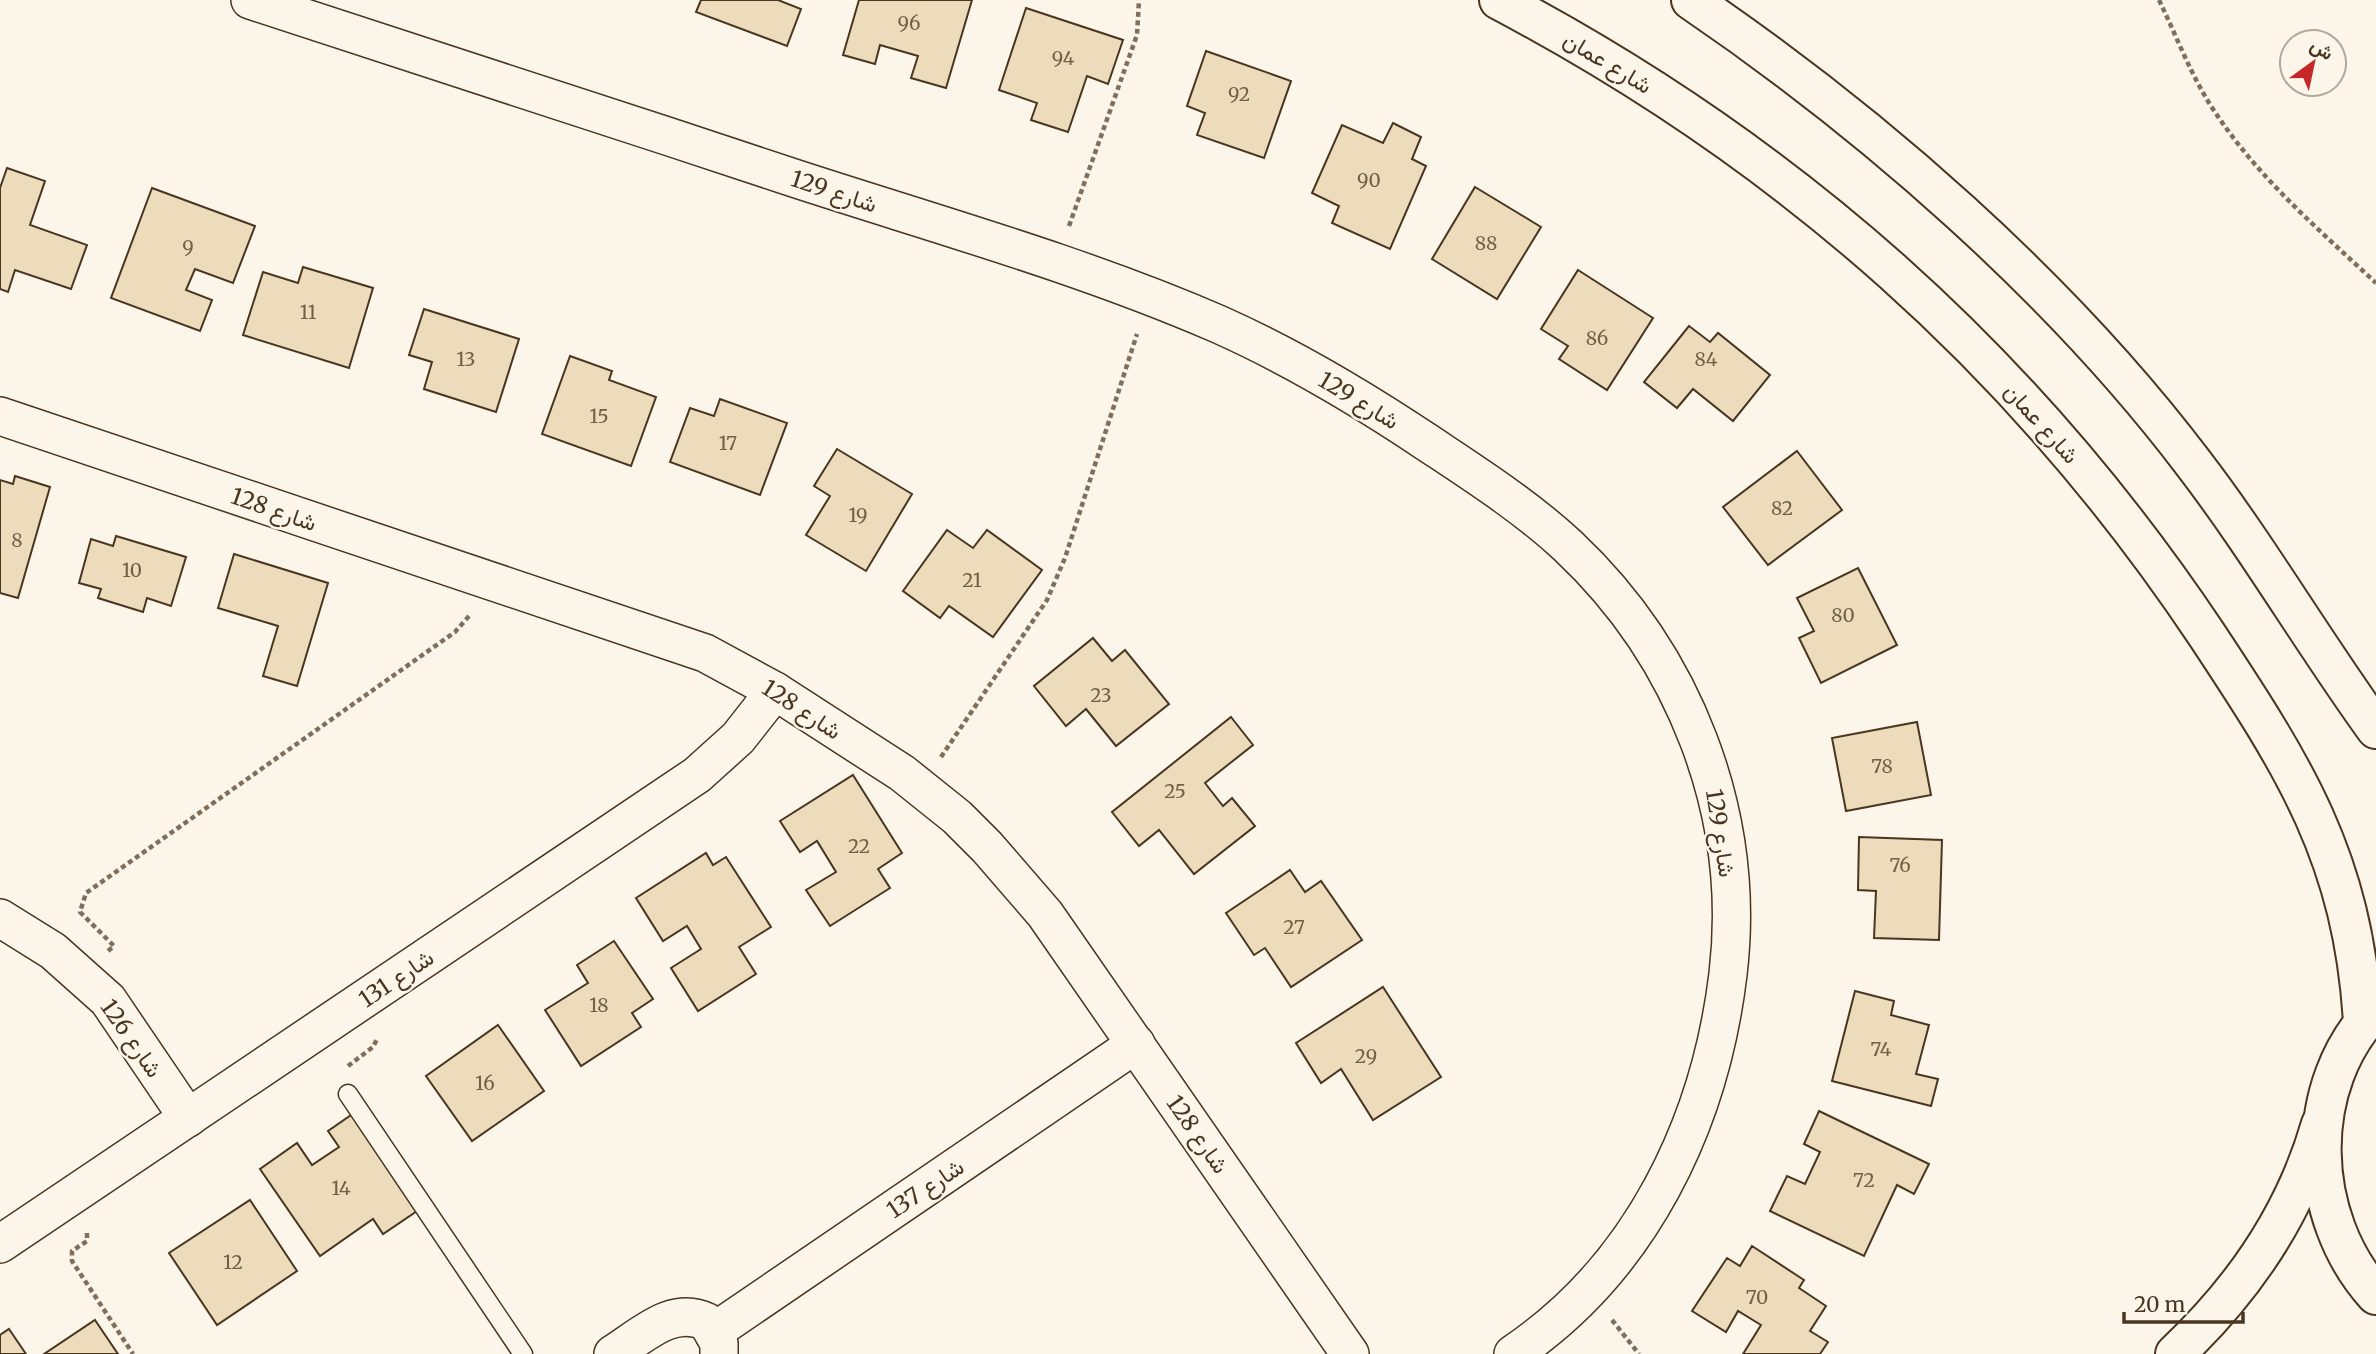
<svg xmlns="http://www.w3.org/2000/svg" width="2376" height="1354" font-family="Merriweather,Vazirmatn,serif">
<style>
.building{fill:#ecdcbc;stroke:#4a3520;stroke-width:2}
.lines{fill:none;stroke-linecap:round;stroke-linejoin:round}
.service-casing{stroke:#4a3520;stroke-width:21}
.minor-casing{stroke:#4a3520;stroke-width:40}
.secondary-casing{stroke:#4a3520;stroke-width:42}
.primary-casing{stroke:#4a3520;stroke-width:42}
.path{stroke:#7f6f5c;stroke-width:4.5;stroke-dasharray:5 3.5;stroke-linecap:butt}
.service{stroke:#fbf6e9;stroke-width:18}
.minor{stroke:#fbf6e9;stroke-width:37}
.secondary{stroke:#fbf6e9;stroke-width:38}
.primary{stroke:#fbf6e9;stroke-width:38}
.labels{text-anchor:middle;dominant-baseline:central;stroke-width:5;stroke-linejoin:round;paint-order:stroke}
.number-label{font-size:19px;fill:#725f47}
.street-label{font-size:23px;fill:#4a3520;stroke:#fbf6e9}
</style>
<rect width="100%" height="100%" fill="#fbf6e9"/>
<g class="building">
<polygon points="701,0 778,0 801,9 787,46 696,12"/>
<polygon points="859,0 972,0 946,88 911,78 918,56 880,45 875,64 843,55"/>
<polygon points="1026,8 1123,40 1108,84 1087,76 1068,132 1031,120 1037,103 999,90"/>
<polygon points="1206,51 1291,81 1264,158 1197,135 1205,113 1187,106"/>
<polygon points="1393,123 1421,137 1412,159 1426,166 1390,249 1332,223 1339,206 1312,193 1342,125 1383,143"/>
<polygon points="7,168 45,181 30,225 87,245 71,289 15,270 8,292 0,289 0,188"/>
<polygon points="1475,187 1541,227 1497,299 1432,259"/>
<polygon points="152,188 255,226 233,283 195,269 186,290 212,300 200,331 111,298"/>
<polygon points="303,267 373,288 349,368 243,335 263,272 298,283"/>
<polygon points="1578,270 1653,318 1607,390 1559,359 1568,346 1541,329"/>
<polygon points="424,309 519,339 496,412 424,389 432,362 409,355"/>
<polygon points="1689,326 1710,342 1718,333 1770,375 1733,421 1693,389 1677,408 1644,382"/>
<polygon points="570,356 612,371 609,380 656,397 631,466 542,434"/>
<polygon points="720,399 787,423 760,495 670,462 690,408 714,416"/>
<polygon points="837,449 912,494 866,571 806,535 830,496 814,486"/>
<polygon points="1797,451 1842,510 1768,565 1723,507"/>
<polygon points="15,476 50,487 18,598 0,593 0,480 13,484"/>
<polygon points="947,530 973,548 987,530 1042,570 993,637 949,606 940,618 903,591"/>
<polygon points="116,536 186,557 171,606 147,598 143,612 98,598 101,589 79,583 91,539 113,546"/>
<polygon points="234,554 328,583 297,686 263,676 278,626 218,608"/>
<polygon points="1858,568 1897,645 1821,683 1799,638 1814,631 1797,598"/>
<polygon points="1093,638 1112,661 1125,650 1169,704 1116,746 1086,709 1066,726 1034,686"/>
<polygon points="1231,717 1253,745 1205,783 1223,806 1232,798 1255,826 1194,874 1159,830 1139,846 1112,812"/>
<polygon points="1917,722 1931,795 1846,811 1832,738"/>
<polygon points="853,775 902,853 878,869 890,888 830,926 806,890 836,872 817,841 800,852 780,821"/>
<polygon points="1859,837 1942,840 1939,940 1874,938 1876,891 1858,890"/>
<polygon points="706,853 713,865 726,857 771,927 739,947 756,974 698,1011 671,968 701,949 687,926 663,941 636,898"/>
<polygon points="1290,870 1305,892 1321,881 1362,940 1291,987 1265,948 1254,955 1226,913"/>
<polygon points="614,941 653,999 632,1013 641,1027 581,1066 545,1010 588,983 577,965"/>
<polygon points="1383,987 1441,1077 1373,1120 1341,1069 1321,1083 1296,1043"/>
<polygon points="1855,991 1894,1001 1891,1015 1929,1025 1916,1074 1938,1079 1931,1106 1832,1081"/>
<polygon points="498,1025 544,1091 472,1141 426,1076"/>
<polygon points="357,1111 423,1207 383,1234 373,1219 320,1256 260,1169 297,1143 312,1165 339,1147 328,1131"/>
<polygon points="1819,1111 1929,1164 1914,1194 1897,1185 1864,1256 1770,1211 1787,1176 1805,1184 1820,1152 1804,1144"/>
<polygon points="250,1200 297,1271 217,1325 169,1253"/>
<polygon points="1752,1246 1804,1280 1799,1288 1826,1306 1810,1331 1828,1342 1820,1354 1743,1354 1761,1325 1738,1311 1726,1332 1692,1311 1727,1258 1740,1266"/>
<polygon points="95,1320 118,1354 44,1354"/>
<polygon points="9,1329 26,1354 0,1354 0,1335"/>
</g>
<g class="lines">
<defs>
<polyline id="service" points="348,1094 523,1354"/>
<g id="minor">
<path d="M250,0c185,60 369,120 553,181 139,45 281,85 415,143 72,32 141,73 207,117 48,32 100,65 143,105 117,110 179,268 160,428 -18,150 -87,294 -215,380"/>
<polyline points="0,416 705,653 775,691 902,773 957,817 987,847 1045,914 1350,1354"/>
<polyline points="0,918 53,951 108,1000 188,1118"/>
<polyline points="0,1244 697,775 738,738 775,691"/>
<polyline points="715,1331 1136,1044"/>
<path d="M613,1354c29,-18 59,-49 94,-32l12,21v11"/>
</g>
<path id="secondary" d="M2175,1354c68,-64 120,-139 146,-230"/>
<g id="primary">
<path d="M1499,0c290,153 525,361 708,635 88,133 146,223 156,387"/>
<path d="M1691,0c182,124 369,287 503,464 65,85 119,178 182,265"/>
<path d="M2376,1009c-75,76 -70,209 0,286"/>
</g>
</defs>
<use href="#service" class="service-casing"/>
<use href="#minor" class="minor-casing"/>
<use href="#secondary" class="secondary-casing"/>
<use href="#primary" class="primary-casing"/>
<g class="path">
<path d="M2159,0c17,35 31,73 52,106 45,70 105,121 165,177"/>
<polyline points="1069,226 1137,35 1139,0"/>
<polyline points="941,757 1047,600 1065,558 1137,334"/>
<polyline points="108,951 114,946 80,912 86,893 455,632 470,615"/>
<polyline points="348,1066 373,1047 378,1037"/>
<polyline points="87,1233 87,1241 72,1251 72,1261 133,1354"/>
<polyline points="1612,1320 1639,1354"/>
</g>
<use href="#service" class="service"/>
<use href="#minor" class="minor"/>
<use href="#secondary" class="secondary"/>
<use href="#primary" class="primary"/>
</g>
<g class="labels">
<g class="number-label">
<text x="909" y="23">96</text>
<text x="1063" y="58">94</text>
<text x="1239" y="94">92</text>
<text x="1369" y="180">90</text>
<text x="1486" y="243">88</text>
<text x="188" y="247">9</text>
<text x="308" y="312">11</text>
<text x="1597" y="338">86</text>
<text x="466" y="359">13</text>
<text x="1706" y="359">84</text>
<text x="599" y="416">15</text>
<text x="728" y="443">17</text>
<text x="1782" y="508">82</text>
<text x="858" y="515">19</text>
<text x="17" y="540">8</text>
<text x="132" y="570">10</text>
<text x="972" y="580">21</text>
<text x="1843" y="615">80</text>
<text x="1101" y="695">23</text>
<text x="1882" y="766">78</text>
<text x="1175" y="791">25</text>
<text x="859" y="846">22</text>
<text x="1900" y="865">76</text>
<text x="1294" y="927">27</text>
<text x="599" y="1005">18</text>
<text x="1881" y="1049">74</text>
<text x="1366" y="1056">29</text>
<text x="485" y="1083">16</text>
<text x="1864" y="1180">72</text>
<text x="341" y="1188">14</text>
<text x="233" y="1262">12</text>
<text x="1757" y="1297">70</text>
</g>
<g class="street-label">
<text transform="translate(1608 62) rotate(31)">شارع عمان</text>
<text transform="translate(834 191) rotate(18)">شارع 129</text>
<text transform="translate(1359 400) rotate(31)">شارع 129</text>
<text transform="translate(2042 423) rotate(48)">شارع عمان</text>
<text transform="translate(274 509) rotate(19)">شارع 128</text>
<text transform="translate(802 709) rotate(33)">شارع 128</text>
<text transform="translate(1721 833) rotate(81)">شارع 129</text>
<text transform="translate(396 978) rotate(-34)">شارع 131</text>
<text transform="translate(132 1038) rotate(55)">شارع 126</text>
<text transform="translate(1198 1134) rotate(55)">شارع 128</text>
<text transform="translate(925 1188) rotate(-34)">شارع 137</text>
</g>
</g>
<g transform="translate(2313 63) rotate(33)"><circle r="33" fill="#fbf6e9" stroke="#b4a999" stroke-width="2"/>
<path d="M0-5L12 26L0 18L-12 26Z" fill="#c62828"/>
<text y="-10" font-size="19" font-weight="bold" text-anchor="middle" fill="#4a3520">ش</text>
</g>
<path d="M2124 1312v10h119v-10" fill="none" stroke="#4a3520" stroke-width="3.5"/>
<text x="2134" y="1312" font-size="21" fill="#4a3520" stroke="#fbf6e9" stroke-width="5" paint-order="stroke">20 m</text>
</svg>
